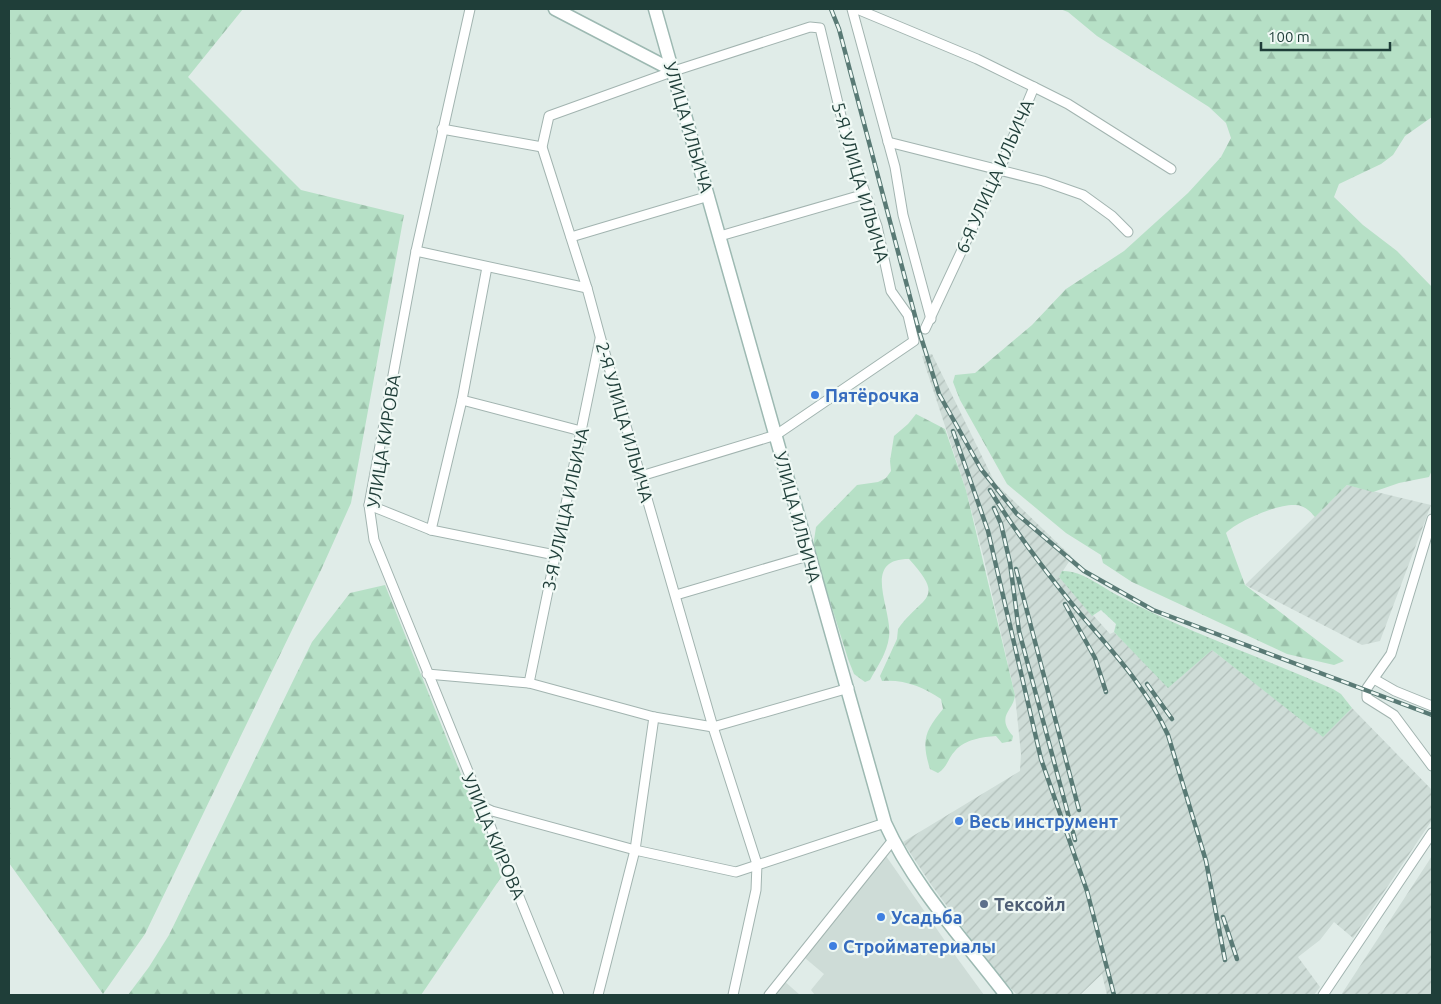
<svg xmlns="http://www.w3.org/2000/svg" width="1441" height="1004" font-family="Ubuntu,sans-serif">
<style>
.built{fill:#cedcd7}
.industrial{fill:url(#industrial-furrows)}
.grass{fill:url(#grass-dots)}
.forest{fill:url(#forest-firs)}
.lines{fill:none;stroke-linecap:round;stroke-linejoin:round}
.street-casing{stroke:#a2b4b0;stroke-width:11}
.secondary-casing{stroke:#9db9b2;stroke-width:15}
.street{stroke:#fff;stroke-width:9}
.secondary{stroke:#fff;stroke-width:12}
.rail-casing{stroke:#597a75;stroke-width:4.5}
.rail{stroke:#f0f9f5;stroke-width:2.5;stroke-dasharray:8;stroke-linecap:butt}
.shop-dot{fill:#3f7fe0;stroke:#f0f9f5;stroke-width:2}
.service-dot{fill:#5c6f8a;stroke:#f0f9f5;stroke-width:2}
.labels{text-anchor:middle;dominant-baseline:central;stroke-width:4.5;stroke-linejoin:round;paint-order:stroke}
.street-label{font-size:18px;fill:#1f3e39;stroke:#f0f9f5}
.shop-label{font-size:18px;font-weight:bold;fill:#366cbe;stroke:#f0f9f5;text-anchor:start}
.service-label{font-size:18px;font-weight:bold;fill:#4e5e75;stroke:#f0f9f5;text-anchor:start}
</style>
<defs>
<pattern id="industrial-furrows" width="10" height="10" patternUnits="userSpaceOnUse" patternTransform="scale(1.25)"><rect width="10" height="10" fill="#cedcd7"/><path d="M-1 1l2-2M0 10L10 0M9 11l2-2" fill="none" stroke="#b0beb9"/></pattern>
<pattern id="grass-dots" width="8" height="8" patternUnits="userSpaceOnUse" patternTransform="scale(1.25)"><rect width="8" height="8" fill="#b6e0c6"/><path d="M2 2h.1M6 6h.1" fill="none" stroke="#9cc1ab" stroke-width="1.8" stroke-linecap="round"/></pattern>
<pattern id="forest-firs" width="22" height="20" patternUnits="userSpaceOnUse" patternTransform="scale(1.25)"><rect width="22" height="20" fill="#b6e0c6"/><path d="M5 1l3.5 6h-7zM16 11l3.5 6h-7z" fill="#9cc1ab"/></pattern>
</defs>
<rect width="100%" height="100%" fill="#e0ece8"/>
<g class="built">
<polygon points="886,856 952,951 984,995 815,995 811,990 824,974 805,958 804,954"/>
<polygon points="783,980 800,995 772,995"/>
</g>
<g class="industrial">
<polygon points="932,354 995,483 1072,557 1059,577 1110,634 1114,632 1168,687 1212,650 1323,736 1352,708 1432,790 1432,820 1353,938 1334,922 1320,940 1298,957 1320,987 1314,995 1107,995 1102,974 1080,995 1017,995 992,968 930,883 903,842 1020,771 1021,754 1015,695 983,555 966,490 922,356"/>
<polygon points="1347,485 1431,505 1380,641 1362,645 1245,585"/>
<polygon points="1432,856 1432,995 1341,995"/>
</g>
<path class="grass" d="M1062,571c19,-1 38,15 55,24 70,37 144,62 216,94l8,5 11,14 -29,29 -111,-87 -44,38 -54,-56 2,-8 -15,-14 -9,6 -33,-39z"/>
<g class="forest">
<polygon points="9,9 243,9 188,77 301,190 404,215 351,503 321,570 145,934 103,994 9,863"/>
<path d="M1060,9h372v108l-27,19 -12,19 -12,9 -42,20 -5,13 29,28 34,26 35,36v183l-3,7 -30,6 -26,9 -26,-7 -32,32c-5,-6 -11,-12 -20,-12 -17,-1 -58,16 -69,28l19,52 99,76 -10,4 -47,-11 -155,-72 -29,-19 -2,-8 -35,-22 -59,-49 -47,-84 -7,-18 2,-7 20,-2 57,-48 34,-36 58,-38 64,-58 33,-36 10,-19 -5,-15 -17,-16 -112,-71 -29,-24z"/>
<path d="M916,414l29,15 21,61 49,205c-1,16 -20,20 -2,41l-1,5 -10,2 -6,-7c-13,1 -31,3 -41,15 -7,7 -8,17 -17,22l-8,-4c-9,-29 -5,-38 13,-60l-2,-10c-17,-12 -38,-20 -59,-18l-2,-5 17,-37 1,-10c24,-34 49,-28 11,-70 -49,0 -16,50 -20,78 -2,16 -12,30 -19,43l-5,2 -11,-8 -6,-15 -35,-112 3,-20 41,-42 21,-3 8,-4 5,-7 -1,-10 4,-25 14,-12z"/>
<polygon points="385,585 502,876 421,995 128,995 149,967 169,935 312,642 350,593"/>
</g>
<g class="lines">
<defs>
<g id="street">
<polyline points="470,9 416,251 369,505 374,540 559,995"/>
<polyline points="852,9 895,167 903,215 931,319"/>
<polyline points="857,9 977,59 1034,87"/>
<polyline points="442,129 542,147"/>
<polyline points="888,142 1043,181 1083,195 1112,216 1128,232"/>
<polyline points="720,236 865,194"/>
<polyline points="571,237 709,196"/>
<polyline points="416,251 587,288"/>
<polyline points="925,329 999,171 1034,87 1068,104 1171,169"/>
<polyline points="462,400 581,431"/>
<polyline points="641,476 776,435 914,341 908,315 891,291 877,226 848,145 820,28 810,27 674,71 549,116 542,147 587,288 600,336 713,727 757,864 756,890 733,995"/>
<polyline points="369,505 431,530 555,555"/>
<polyline points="1432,519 1391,654 1367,688 1367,698 1394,715 1432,766"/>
<polyline points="431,530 462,400 487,267"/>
<polyline points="676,595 808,556"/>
<polyline points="427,674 529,683 654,717 713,727 849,688"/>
<polyline points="1374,679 1395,691 1432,706"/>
<polyline points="529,683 600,339"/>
<polyline points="481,806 492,811 635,850 736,872 885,823"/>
<polyline points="598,995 635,850 654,717"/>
<polyline points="769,995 893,840"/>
<polyline points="1323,995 1432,833"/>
</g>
<g id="secondary">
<polyline points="555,9 674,71"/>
<path d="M655,9l230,814c29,64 79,117 121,172"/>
</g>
</defs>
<use href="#street" class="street-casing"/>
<use href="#secondary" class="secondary-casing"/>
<use href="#street" class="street"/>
<use href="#secondary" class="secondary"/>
<defs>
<g id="rail">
<polyline points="831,9 839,29 919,331 939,394 981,469 1017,514 1084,571 1153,610 1432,715"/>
<polyline points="953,431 988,531 1041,759 1087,891 1114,995"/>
<path d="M990,490c24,40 52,77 82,114 35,42 73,80 96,131l38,126 19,99"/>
<polyline points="994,508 1001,524 1010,563 1019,631 1075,840"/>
<polyline points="1016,569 1079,810"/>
<polyline points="1065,604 1095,658 1106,692"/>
<polyline points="1147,684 1172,719"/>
<polyline points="1223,917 1237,959"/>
</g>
</defs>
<use href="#rail" class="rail-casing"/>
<use href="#rail" class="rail"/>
</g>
<g class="shop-dot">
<circle cx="815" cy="395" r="5"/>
<circle cx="959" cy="821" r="5"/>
<circle cx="881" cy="917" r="5"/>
<circle cx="833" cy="946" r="5"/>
</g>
<circle class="service-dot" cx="984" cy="904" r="5"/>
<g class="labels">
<g class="street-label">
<text transform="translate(689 127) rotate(74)">УЛИЦА ИЛЬИЧА</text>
<text transform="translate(994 176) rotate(-66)">6-Я УЛИЦА ИЛЬИЧА</text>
<text transform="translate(861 182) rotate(74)">5-Я УЛИЦА ИЛЬИЧА</text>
<text transform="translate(625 422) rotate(74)">2-Я УЛИЦА ИЛЬИЧА</text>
<text transform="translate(383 441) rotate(-81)">УЛИЦА КИРОВА</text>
<text transform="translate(565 509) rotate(-78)">3-Я УЛИЦА ИЛЬИЧА</text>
<text transform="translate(798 517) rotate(75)">УЛИЦА ИЛЬИЧА</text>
<text transform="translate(494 836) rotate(67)">УЛИЦА КИРОВА</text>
</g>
<g class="shop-label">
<text x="825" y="395">Пятёрочка</text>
<text x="969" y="821">Весь инструмент</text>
<text x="891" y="917">Усадьба</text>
<text x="843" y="946">Стройматериалы</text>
</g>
<g class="service-label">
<text x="994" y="904">Тексойл</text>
</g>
</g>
<rect width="1441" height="1004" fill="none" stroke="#1f3e39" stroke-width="20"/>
<path d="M1261 42v8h129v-8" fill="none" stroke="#1f3e39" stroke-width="2.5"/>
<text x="1268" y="42" font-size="15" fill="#1f3e39" stroke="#f0f9f5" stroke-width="4" paint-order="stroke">100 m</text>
</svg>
